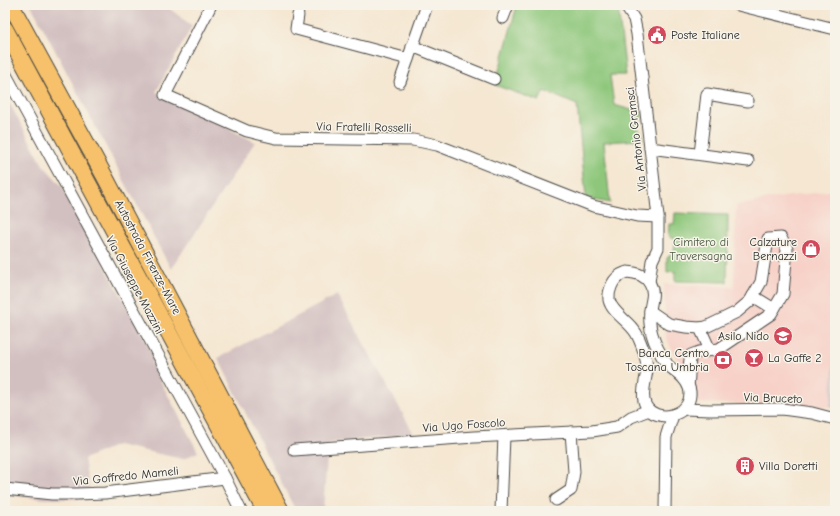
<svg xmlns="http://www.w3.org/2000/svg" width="840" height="516" font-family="'Comic Neue',sans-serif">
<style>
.built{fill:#f7d1c8}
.industrial{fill:#d2bfc0}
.green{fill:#8ec77b;stroke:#5c7953}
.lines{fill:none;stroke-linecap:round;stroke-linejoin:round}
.minor-casing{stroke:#494744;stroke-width:13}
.highway-casing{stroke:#494744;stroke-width:18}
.minor{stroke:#fff;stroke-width:11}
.highway{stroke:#f6c16b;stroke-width:16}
.labels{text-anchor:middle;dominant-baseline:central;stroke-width:3;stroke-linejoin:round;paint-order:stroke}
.poi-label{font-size:12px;fill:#2b2b2b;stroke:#f7f3e8;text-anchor:start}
.street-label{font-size:12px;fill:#2b2b2b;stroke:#f7f3e8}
.park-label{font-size:12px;fill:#495a43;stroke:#f7f3e8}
</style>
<rect width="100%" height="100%" fill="#f7f3e8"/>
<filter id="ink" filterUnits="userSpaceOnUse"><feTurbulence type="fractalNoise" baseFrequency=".025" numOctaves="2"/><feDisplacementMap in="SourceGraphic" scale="8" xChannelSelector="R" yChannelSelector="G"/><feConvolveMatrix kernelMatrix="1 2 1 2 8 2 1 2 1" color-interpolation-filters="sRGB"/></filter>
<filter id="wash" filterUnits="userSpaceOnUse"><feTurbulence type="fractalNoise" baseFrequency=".012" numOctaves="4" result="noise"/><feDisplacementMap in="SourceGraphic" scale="16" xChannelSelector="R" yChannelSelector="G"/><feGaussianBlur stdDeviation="0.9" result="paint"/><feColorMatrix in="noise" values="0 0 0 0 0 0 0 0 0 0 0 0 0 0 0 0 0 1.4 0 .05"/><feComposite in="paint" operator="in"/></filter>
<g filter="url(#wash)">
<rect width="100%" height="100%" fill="#f5e7d1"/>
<polygon class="built" points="835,190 835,345 830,407 699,403 666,338 664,284 734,287 736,206 769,199"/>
<g class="industrial">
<polygon points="31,5 165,5 192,26 156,92 255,142 171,269"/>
<polygon points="5,95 43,165 61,185 156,360 151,363 198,452 183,459 117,445 84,459 91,499 46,499 5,495"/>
<polygon points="337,295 414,434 328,443 323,511 296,511 275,471 218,358"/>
<polygon points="835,345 835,408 830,407"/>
</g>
<g class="green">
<polygon points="513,5 616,5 618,7 626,75 610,75 614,105 642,113 641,121 637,121 637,127 642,133 642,140 604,142 610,203 586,198 577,105 544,91 539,101 495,85 516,9"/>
<polygon points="675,213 728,215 727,282 675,281 675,271 667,272 667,258 674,252 675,240 668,236 669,224 674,224"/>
</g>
</g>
<g filter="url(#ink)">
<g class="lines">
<defs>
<g id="minor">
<polyline points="211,5 165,95 247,131 276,138 413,140 437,145 593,206 637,216 658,217"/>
<polyline points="625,5 634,19 637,34 658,217 658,248 652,261 649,282"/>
<polyline points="738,5 835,29"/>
<polyline points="298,15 296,29 408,59"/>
<polyline points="503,18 508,5"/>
<polyline points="412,46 494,79"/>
<polyline points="5,73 225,478 241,511"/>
<polyline points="400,82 427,5"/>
<polyline points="650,148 748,161"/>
<polyline points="700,154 707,94 748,101"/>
<path d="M627,272c10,1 18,3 23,12 5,9 1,17 0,26 -1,7 0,18 2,24 3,11 8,20 15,30 4,5 11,8 16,14 13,14 7,32 -11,37 -9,3 -22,-1 -26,-9 -6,-10 0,-26 1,-36 0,-6 -1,-12 -3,-18 -2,-6 -5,-14 -8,-19 -7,-12 -24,-20 -27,-33 -1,-8 3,-19 10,-24 2,-2 6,-3 8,-4z"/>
<polyline points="753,296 774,309"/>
<path d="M650,311l19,13 17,3 14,1 6,-1 31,-15 13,-11 11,-19 7,-43 13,-1 6,11 -4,45 -12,20 -52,35 -20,3 -8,3c-3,10 -1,20 -3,30"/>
<polyline points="700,328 710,350"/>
<polyline points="684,409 710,410 782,409 812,413 835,419"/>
<polyline points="294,450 474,437 592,431 617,427 631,417 649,410"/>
<polyline points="5,489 52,494 76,494 105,493 225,478"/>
<polyline points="556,500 571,490 574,472 571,432"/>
<polyline points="501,511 504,436"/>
<polyline points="665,511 666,437 673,415"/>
</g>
<g id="highway">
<polyline points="11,5 105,177 281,511"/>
<polyline points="5,29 265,511"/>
</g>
</defs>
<use href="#minor" class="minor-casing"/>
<use href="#highway" class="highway-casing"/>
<use href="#minor" class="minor"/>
<use href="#highway" class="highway"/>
</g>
</g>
<defs>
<symbol id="civic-disc" viewBox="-11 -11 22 22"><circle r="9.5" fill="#d1495b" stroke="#f7f3e8"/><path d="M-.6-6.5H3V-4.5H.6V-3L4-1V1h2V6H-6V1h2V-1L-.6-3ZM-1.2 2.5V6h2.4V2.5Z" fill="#fff"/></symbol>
<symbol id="shop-disc" viewBox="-11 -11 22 22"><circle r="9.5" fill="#d1495b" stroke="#f7f3e8"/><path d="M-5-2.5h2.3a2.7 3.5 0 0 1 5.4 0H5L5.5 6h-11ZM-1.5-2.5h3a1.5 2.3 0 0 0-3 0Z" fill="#fff"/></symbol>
<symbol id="school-disc" viewBox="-11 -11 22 22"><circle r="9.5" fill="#d1495b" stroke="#f7f3e8"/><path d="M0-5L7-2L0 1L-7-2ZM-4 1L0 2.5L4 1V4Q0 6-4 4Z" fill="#fff"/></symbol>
<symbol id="bar-disc" viewBox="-11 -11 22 22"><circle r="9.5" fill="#d1495b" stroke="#f7f3e8"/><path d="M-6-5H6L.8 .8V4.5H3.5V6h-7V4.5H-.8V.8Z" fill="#fff"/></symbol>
<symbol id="bank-disc" viewBox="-11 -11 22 22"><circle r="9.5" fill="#d1495b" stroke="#f7f3e8"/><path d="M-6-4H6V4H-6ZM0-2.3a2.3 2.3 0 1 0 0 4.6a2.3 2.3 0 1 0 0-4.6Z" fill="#fff"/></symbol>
<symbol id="building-disc" viewBox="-11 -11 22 22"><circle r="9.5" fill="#d1495b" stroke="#f7f3e8"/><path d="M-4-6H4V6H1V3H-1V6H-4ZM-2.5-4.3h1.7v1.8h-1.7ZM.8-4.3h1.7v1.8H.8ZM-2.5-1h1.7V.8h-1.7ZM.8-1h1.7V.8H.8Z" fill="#fff"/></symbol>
</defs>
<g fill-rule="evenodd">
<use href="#civic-disc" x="646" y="24" width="22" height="22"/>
<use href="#shop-disc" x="800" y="238" width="22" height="22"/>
<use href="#school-disc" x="772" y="325" width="22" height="22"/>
<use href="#bar-disc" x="743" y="347" width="22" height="22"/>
<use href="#bank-disc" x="712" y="349" width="22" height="22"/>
<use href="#building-disc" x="734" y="455" width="22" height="22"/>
</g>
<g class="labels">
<g class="poi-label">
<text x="671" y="35">Poste Italiane</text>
<text x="797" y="242" text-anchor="end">Calzature<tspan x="797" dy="14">Bernazzi</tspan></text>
<text x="769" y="336" text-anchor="end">Asilo Nido</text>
<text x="709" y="353" text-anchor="end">Banca Centro<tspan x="709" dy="14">Toscana Umbria</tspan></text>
<text x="768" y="358">La Gaffe 2</text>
<text x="759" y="466">Villa Doretti</text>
</g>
<g class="street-label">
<text transform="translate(364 127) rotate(1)">Via Fratelli Rosselli</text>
<text transform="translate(636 139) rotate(-97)">Via Antonio Gramsci</text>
<text transform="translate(148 257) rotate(62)">Autostrada Firenze-Mare</text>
<text transform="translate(135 285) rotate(62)">Via Giuseppe Mazzini</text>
<text transform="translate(773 398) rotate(2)">Via Bruceto</text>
<text transform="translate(464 425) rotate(-4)">Via Ugo Foscolo</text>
<text transform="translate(126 476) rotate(-6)">Via Goffredo Mameli</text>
</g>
<g class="park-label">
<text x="701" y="242">Cimitero di<tspan x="701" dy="14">Traversagna</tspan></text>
</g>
</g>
<rect width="840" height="516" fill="none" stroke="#f7f3e8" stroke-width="20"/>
</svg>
